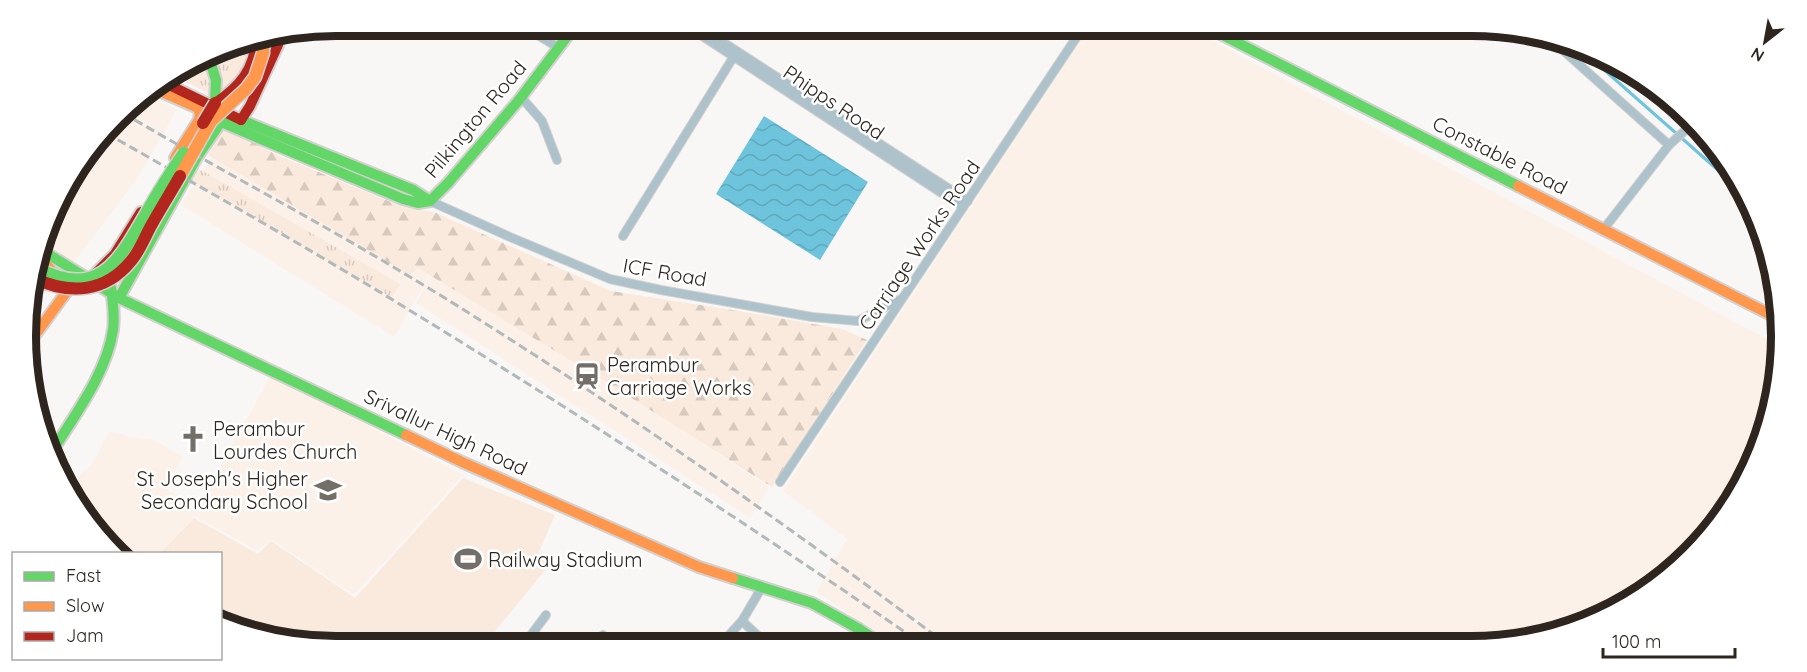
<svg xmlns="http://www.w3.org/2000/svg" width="1807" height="672" font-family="Quicksand,sans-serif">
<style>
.built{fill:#fcf1e8}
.grass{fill:url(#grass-tufts)}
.forest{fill:url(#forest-firs)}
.pitch{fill:#faeadd}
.water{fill:url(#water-waves)}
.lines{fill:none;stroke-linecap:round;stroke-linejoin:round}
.stream{stroke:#6ec4dc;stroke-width:3}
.street-casing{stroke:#d3d1cf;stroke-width:10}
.fast-casing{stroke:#d3d1cf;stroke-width:14}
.slow-casing{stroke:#d3d1cf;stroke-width:14}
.jam-casing{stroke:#d3d1cf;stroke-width:14}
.street{stroke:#adc2ca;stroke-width:8}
.fast{stroke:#63d668;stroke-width:10}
.slow{stroke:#ff974d;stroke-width:10}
.jam{stroke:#b3261e;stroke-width:10}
.rail{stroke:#b1b9ba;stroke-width:3;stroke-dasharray:9 4.5;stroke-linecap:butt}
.fast-bridge-casing{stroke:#d3d1cf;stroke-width:15;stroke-linecap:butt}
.slow-bridge-casing{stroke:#d3d1cf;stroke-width:15;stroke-linecap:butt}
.jam-bridge-casing{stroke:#d3d1cf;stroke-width:15;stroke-linecap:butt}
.fast-bridge{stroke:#63d668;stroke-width:12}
.slow-bridge{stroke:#ff974d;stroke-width:12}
.jam-bridge{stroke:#b3261e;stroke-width:12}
.labels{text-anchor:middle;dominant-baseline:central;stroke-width:5;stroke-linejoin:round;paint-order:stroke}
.street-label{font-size:20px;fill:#2d251e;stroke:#fff}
.poi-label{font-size:20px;fill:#2d251e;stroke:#fff;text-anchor:start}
.rim{fill:none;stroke:#2d251e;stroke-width:8}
</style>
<defs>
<pattern id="grass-tufts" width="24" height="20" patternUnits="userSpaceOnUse" patternTransform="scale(1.5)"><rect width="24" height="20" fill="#faeadd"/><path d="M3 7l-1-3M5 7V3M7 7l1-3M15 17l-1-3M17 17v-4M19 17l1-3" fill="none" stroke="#d7c9bd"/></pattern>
<pattern id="forest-firs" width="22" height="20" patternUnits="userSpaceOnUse" patternTransform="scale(1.5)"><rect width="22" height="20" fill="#faeadd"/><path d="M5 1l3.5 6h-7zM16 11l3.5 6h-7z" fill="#d7c9bd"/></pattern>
<pattern id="water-waves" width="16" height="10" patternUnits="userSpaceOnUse" patternTransform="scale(1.5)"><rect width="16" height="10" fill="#6ec4dc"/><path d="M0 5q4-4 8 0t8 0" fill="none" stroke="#60a8bc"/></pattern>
</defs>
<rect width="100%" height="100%" fill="#f9f7f5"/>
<g class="built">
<polygon points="1090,26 1185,26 1776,344 1771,417 1740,492 1676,569 1608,615 1512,644 897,645 816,592 847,539 783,491"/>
<polygon points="146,94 177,110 137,179 72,265 45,246 67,181 132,102"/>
<polygon points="228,131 434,268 769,487 750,518 416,303 433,270 394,337 181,205"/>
<polygon points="271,375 463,475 354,595 271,539 258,551 195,516 160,553 120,553 78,508 68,486 92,464 109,431 131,437 154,440 183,457 165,488 198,506"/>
</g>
<g class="grass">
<polygon points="253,39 254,43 242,73 216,97 176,77 236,42"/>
<polygon points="196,167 400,284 392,298 190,179"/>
<polygon points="34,279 49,287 29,315 28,295"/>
</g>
<polygon class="forest" points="224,128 280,156 403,207 434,212 611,291 739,311 842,329 867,340 772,487 603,380 418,268 410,275 208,155"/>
<polygon class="pitch" points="463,478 555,515 539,552 551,563 483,646 336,646 255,636 221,619 220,554 160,553 194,518 258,554 271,541 355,598"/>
<polygon class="water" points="764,116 868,182 820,260 716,194"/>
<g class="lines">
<polyline class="stream" points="1585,53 1744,193"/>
<defs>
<g id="street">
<polyline points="523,26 559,48"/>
<polyline points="687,26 963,207"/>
<polyline points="698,26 968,201"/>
<polyline points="1546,35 1669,145 1603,230"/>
<polyline points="1572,58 1579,50"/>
<polyline points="521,97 542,121 557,160"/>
<polyline points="1669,145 1691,125"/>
<polyline points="430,201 510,237 610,279 661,290 812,317 858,321 901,299"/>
<polyline points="623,236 734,56"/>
<polyline points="780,482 1084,26"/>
<polyline points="742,621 769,646"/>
<polyline points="523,646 546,615"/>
<polyline points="595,646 603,635"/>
<polyline points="719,646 742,621 762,587"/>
</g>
<g id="fast">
<polyline points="1205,26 1518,186"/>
<polyline points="209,58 216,80 215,103"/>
<polyline points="241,120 221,122 197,157 119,298 406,435"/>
<polyline points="241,120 413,190 430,201"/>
<polyline points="221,122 403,199 418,203 430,201 448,183 519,100 575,26"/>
<polyline points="43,251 119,298"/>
<path d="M53,450c22,-35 54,-78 60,-120 2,-14 0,-28 -2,-42"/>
<polyline points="733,578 812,603 859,629 883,645"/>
</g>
<g id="slow">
<polyline points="155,89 198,108 200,114 199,120 175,158"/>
<polyline points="1518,186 1777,318"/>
<polyline points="41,258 54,274 56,279"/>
<polyline points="30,342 73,283"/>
<polyline points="406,435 462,462 699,567 733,578"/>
</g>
<g id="jam">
<polyline points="165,83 241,120"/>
<path d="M215,103c24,-16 40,-34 41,-64"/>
<polyline points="241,120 250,106 278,45 279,35"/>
<polyline points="95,274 115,254 141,212"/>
</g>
</defs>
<use href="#street" class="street-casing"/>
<use href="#fast" class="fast-casing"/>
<use href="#slow" class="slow-casing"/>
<use href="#jam" class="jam-casing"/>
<use href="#street" class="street"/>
<use href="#fast" class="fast"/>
<use href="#slow" class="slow"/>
<use href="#jam" class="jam"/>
<g class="rail">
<path d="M123,113c95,56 193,107 287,164 46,27 90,56 134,84 138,90 272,186 404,284"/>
<path d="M106,133c93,53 186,106 277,161 184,112 364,230 541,351"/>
</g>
<defs>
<path id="fast-bridge" d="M37,268c64,32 82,-8 110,-56 11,-20 24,-40 37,-59"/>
<polyline id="slow-bridge" points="180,176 211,121 246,89 255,77 263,53 263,38"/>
<g id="jam-bridge">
<polyline points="203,123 215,103"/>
<path d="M34,278c35,17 71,15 97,-17 9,-10 14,-25 21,-37 9,-16 19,-32 28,-48"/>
</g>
</defs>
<use href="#fast-bridge" class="fast-bridge-casing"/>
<use href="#slow-bridge" class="slow-bridge-casing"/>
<use href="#jam-bridge" class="jam-bridge-casing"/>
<use href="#fast-bridge" class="fast-bridge"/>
<use href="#slow-bridge" class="slow-bridge"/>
<use href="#jam-bridge" class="jam-bridge"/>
</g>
<defs>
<symbol id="station-bare" viewBox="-9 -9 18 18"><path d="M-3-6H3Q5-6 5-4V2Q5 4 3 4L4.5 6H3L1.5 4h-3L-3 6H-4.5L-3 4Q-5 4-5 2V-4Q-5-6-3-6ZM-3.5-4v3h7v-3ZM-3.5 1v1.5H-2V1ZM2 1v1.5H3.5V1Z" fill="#746e69" stroke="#fff" stroke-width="2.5" paint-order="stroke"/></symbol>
<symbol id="church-bare" viewBox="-9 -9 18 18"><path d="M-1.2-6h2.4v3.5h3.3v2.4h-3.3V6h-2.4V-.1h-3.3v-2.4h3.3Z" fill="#746e69" stroke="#fff" stroke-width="2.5" paint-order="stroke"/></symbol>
<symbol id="school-bare" viewBox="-9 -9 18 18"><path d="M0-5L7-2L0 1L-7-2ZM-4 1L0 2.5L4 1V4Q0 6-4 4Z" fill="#746e69" stroke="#fff" stroke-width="2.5" paint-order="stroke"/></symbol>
<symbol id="stadium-bare" viewBox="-9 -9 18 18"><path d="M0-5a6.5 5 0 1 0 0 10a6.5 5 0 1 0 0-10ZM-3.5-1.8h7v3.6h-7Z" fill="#746e69" stroke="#fff" stroke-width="2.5" paint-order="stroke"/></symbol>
</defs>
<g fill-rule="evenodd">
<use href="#station-bare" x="568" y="357" width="38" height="38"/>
<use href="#church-bare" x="174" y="420" width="38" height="38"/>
<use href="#school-bare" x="309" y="471" width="38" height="38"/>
<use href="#stadium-bare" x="449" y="540" width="38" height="38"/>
</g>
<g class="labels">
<g class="street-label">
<text transform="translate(834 102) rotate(34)">Phipps Road</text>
<text transform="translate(475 119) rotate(-50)">Pilkington Road</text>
<text transform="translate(1500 155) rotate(27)">Constable Road</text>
<text transform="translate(919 245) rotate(-56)">Carriage Works Road</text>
<text transform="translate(665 272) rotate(10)">ICF Road</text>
<text transform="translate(446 432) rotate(25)">Srivallur High Road</text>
</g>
<g class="poi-label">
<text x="607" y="364">Perambur<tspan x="607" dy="23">Carriage Works</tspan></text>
<text x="213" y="428">Perambur<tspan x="213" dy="23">Lourdes Church</tspan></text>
<text x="308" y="478" text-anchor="end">St Joseph's Higher<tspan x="308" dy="23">Secondary School</tspan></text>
<text x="488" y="559">Railway Stadium</text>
</g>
</g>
<path d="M0 0H1807V672H0ZM336 36H1471A300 300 0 0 1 1771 336V336A300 300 0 0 1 1471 636H336A300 300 0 0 1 36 336V336A300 300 0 0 1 336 36Z" fill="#fff" fill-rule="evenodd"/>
<path class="rim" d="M336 36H1471A300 300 0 0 1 1771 336V336A300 300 0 0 1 1471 636H336A300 300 0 0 1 36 336V336A300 300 0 0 1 336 36Z"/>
<rect x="12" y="552" width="210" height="108" fill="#ffffff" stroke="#aba8a5" stroke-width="1.5"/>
<rect x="24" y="572" width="30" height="9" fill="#63d668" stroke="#aba8a5" stroke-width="1.5"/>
<text x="66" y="582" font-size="18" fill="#2d251e">Fast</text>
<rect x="24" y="602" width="30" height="9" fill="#ff974d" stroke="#aba8a5" stroke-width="1.5"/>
<text x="66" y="612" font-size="18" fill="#2d251e">Slow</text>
<rect x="24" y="632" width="30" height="9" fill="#b3261e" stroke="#aba8a5" stroke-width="1.5"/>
<text x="66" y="642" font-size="18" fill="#2d251e">Jam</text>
<g transform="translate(1765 42) rotate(211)" stroke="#ffffff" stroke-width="4.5" paint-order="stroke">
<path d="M0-4.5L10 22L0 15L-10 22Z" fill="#2d251e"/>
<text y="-9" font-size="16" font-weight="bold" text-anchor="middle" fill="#2d251e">N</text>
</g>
<path d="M1603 648v9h132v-9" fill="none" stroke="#2d251e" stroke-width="3"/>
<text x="1612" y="648" font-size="18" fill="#2d251e" stroke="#ffffff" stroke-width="4.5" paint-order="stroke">100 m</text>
</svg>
